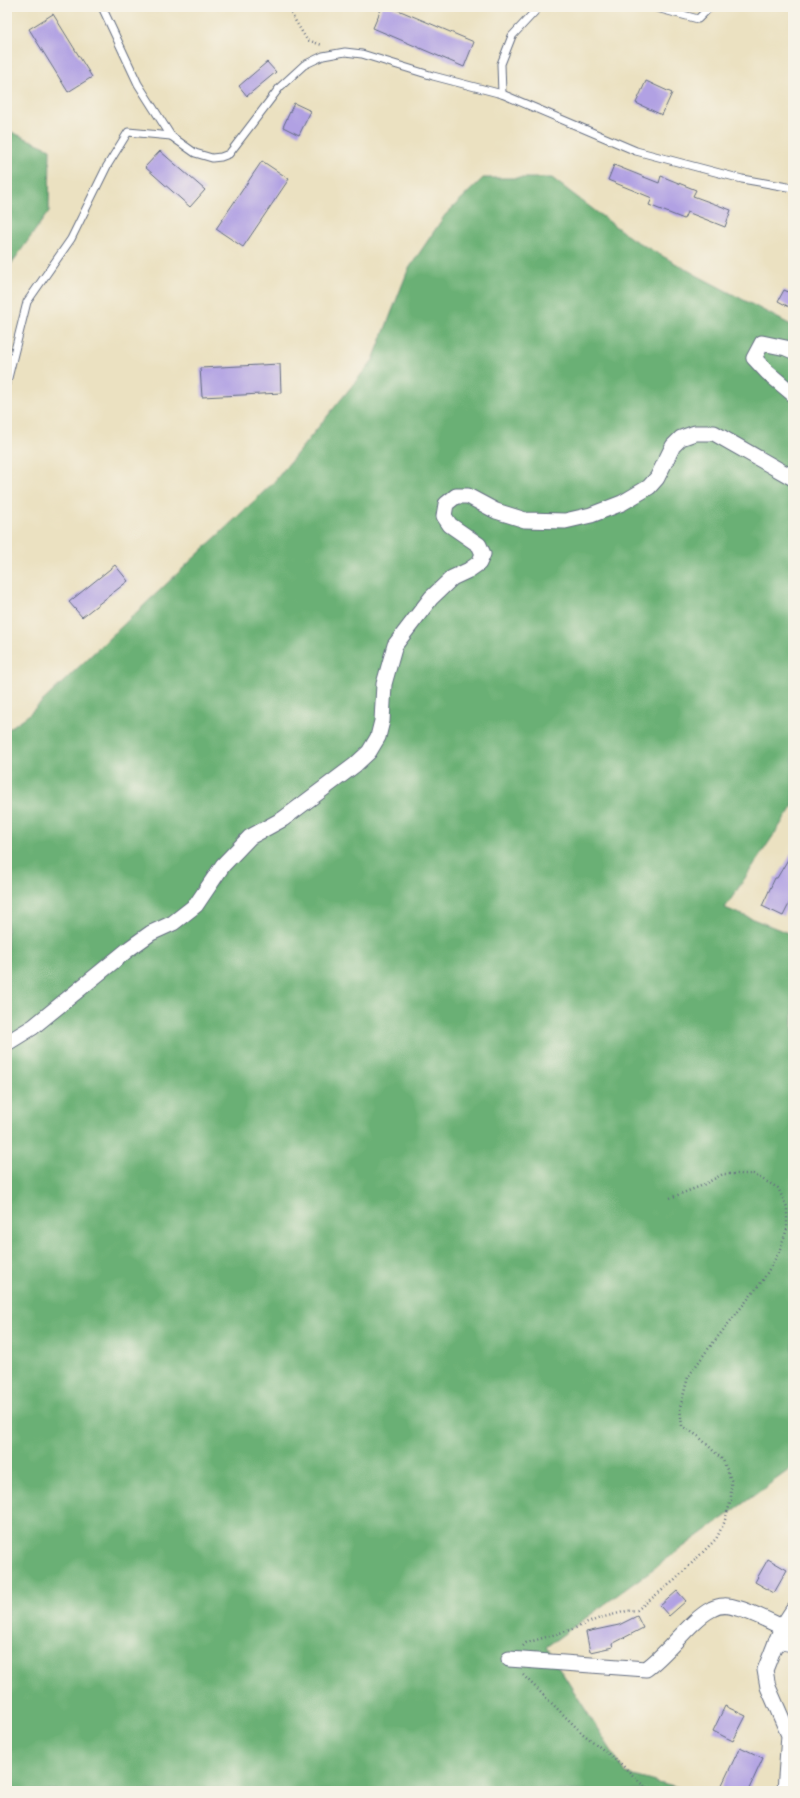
<svg xmlns="http://www.w3.org/2000/svg" width="800" height="1798" font-family="'IM FELL French Canon',serif">
<style>
.forest{fill:#6bb074;stroke:#437069}
.building{fill:#b1a1e3}
.lines{fill:none;stroke-linecap:round;stroke-linejoin:round}
.service-casing{stroke:#646d81;stroke-width:9}
.minor-casing{stroke:#646d81;stroke-width:17}
.path{stroke:#646d81;stroke-width:2.5;stroke-dasharray:1 3;stroke-linecap:butt}
.service{stroke:#fff;stroke-width:7}
.minor{stroke:#fff;stroke-width:15}
</style>
<rect width="100%" height="100%" fill="#f7f3e8"/>
<filter id="ink" filterUnits="userSpaceOnUse"><feTurbulence type="fractalNoise" baseFrequency=".025" numOctaves="2"/><feDisplacementMap in="SourceGraphic" scale="8" xChannelSelector="R" yChannelSelector="G"/><feConvolveMatrix kernelMatrix="1 2 1 2 8 2 1 2 1" color-interpolation-filters="sRGB"/></filter>
<filter id="wash" filterUnits="userSpaceOnUse"><feTurbulence type="fractalNoise" baseFrequency=".012" numOctaves="4" result="noise"/><feDisplacementMap in="SourceGraphic" scale="16" xChannelSelector="R" yChannelSelector="G"/><feGaussianBlur stdDeviation="0.9" result="paint"/><feColorMatrix in="noise" values="0 0 0 0 0 0 0 0 0 0 0 0 0 0 0 0 0 1.4 0 .05"/><feComposite in="paint" operator="in"/></filter>
<g filter="url(#wash)">
<rect width="100%" height="100%" fill="#ebe1c1"/>
<g class="forest">
<polygon points="7,130 50,149 49,211 7,270"/>
<polygon points="483,178 552,178 632,239 700,277 793,326 793,806 725,908 793,935 793,1467 546,1647 626,1774 688,1791 7,1791 7,730 27,716 273,483 373,360 408,270 445,215"/>
</g>
<g id="blocks">
<g class="building">
<polygon points="382,7 391,7 474,42 464,67 373,28"/>
<polygon points="53,14 92,77 68,92 29,29"/>
<polygon points="267,62 276,72 247,96 239,86"/>
<polygon points="646,81 672,93 662,115 636,103"/>
<polygon points="294,103 311,111 299,135 283,127"/>
<polygon points="160,151 205,190 190,207 145,167"/>
<polygon points="262,161 289,179 243,247 216,229"/>
<polygon points="614,165 659,183 661,176 696,190 693,196 731,210 725,227 687,212 684,219 649,205 652,198 608,180"/>
<polygon points="784,290 793,294 793,309 778,301"/>
<polygon points="280,364 281,393 202,397 200,368"/>
<polygon points="115,565 128,581 82,617 69,602"/>
<polygon points="793,851 793,896 783,916 762,906 775,878 777,878"/>
<polygon points="768,1559 787,1570 774,1593 755,1582"/>
<polygon points="677,1591 686,1601 669,1616 660,1606"/>
<polygon points="637,1616 643,1628 612,1644 613,1647 590,1652 586,1632 619,1625"/>
<polygon points="725,1706 746,1716 733,1741 713,1731"/>
<polygon points="740,1747 763,1758 748,1791 719,1791"/>
</g>
</g>
</g>
<g filter="url(#ink)">
<use href="#blocks" fill-opacity="0" stroke="#646d81" stroke-width="1"/>
<g class="lines">
<defs>
<g id="service">
<polyline points="102,7 138,84 171,136 195,153 212,158 221,157 229,154 280,87 304,65 323,56 345,52 362,54 433,76 502,94 636,151 742,179 793,188"/>
<polyline points="653,7 698,19 710,7"/>
<polyline points="502,94 501,64 512,36 539,7"/>
<polyline points="7,382 27,302 71,239 107,166 128,132 171,136"/>
</g>
<g id="minor">
<polyline points="793,351 786,348 762,343 754,358 767,372 793,394"/>
<polyline points="7,1043 33,1027 130,948 151,933 173,923 196,905 223,865 250,837 283,819 355,765 369,752 378,737 382,721 384,684 395,645 431,598 452,578 469,570 479,563 483,554 479,545 450,525 444,516 446,504 456,496 468,496 496,511 525,520 565,521 591,515 622,503 649,487 657,478 673,446 681,438 695,433 714,433 793,478"/>
<polyline points="776,1641 793,1644"/>
<path d="M509,1659l137,10c23,-16 44,-49 66,-60 7,-4 17,-4 25,-1 15,4 30,12 45,19"/>
<polyline points="785,1791 789,1735 768,1687 765,1670 782,1627 793,1610"/>
</g>
</defs>
<use href="#service" class="service-casing"/>
<use href="#minor" class="minor-casing"/>
<g class="path">
<polyline points="287,7 307,40 322,45"/>
<polyline points="523,1646 526,1643 573,1629 600,1618 627,1611 637,1610 675,1580 716,1539 724,1523 731,1500 731,1480 723,1460 698,1436 682,1426 680,1408 688,1377 705,1353 763,1280 779,1252 787,1229 787,1207 778,1188 753,1174 723,1174 701,1186 670,1198"/>
<polyline points="523,1675 582,1733 621,1764 649,1791"/>
</g>
<use href="#service" class="service"/>
<use href="#minor" class="minor"/>
</g>
</g>
<rect width="800" height="1798" fill="none" stroke="#f7f3e8" stroke-width="24"/>
</svg>
